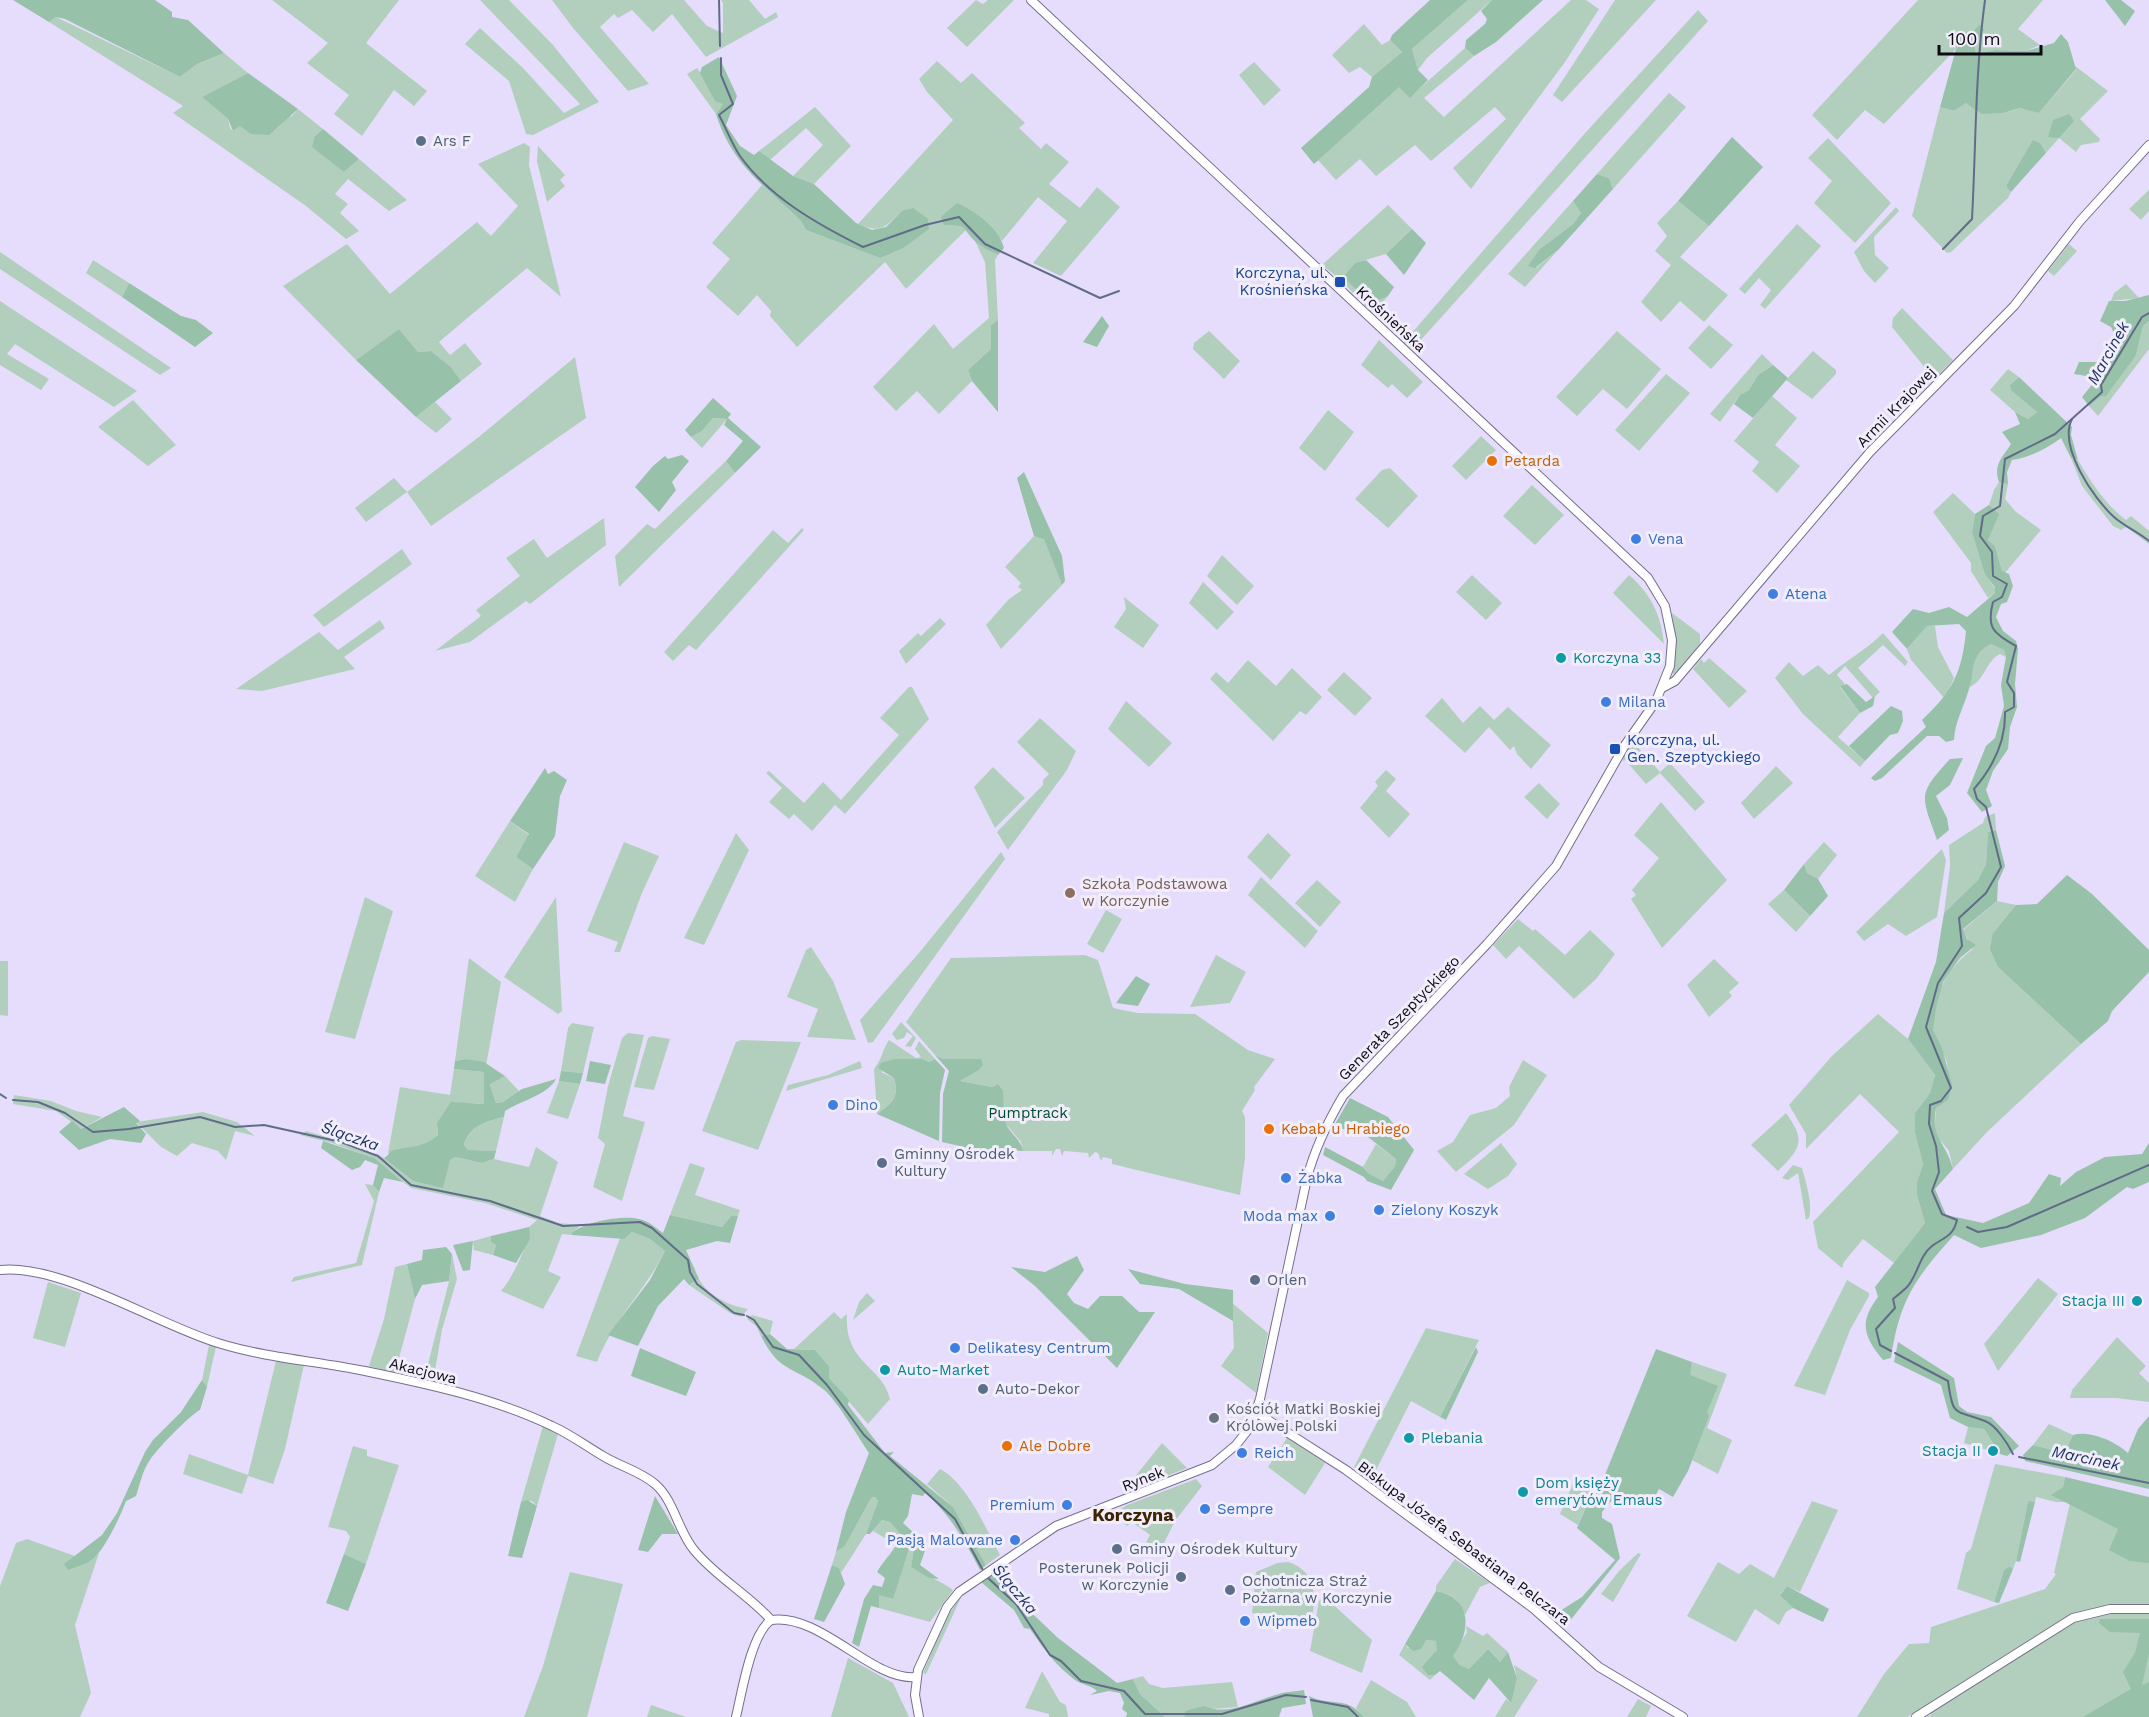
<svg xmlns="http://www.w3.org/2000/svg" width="2149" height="1717" font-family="'Work Sans',sans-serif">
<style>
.green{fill:#b2cfbe}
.forest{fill:#97c1a8}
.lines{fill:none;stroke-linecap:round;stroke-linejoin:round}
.stream{stroke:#616c88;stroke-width:2}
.secondary-casing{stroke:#766e8b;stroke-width:10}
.secondary{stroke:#fff;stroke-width:8}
.service-dot{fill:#5c6f8a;stroke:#f1edfb;stroke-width:2}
.transit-dot{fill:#1a4fb4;stroke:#f1edfb;stroke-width:2}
.food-dot{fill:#e8710a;stroke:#f1edfb;stroke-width:2}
.shop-dot{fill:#3f7fe0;stroke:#f1edfb;stroke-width:2}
.culture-dot{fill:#0f9aa8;stroke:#f1edfb;stroke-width:2}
.education-dot{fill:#8d6e63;stroke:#f1edfb;stroke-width:2}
.worship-dot{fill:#6b7280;stroke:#f1edfb;stroke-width:2}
.labels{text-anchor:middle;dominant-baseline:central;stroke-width:6;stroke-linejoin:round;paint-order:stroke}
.service-label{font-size:15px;fill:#4e5e75;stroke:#f1edfb;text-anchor:start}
.transit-label{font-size:15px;fill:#164399;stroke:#f1edfb;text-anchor:end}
.street-label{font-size:15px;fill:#0e0b15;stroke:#f1edfb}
.food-label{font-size:15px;fill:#c56008;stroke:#f1edfb;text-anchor:start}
.shop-label{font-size:15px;fill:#366cbe;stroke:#f1edfb;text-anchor:start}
.culture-label{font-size:15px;fill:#0d838f;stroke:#f1edfb;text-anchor:start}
.education-label{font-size:15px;fill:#785e54;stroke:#f1edfb;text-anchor:start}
.park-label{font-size:15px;fill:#004d2e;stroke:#f1edfb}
.worship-label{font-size:15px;fill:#5b616d;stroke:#f1edfb;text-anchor:start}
.water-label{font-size:16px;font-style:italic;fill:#1a2e5d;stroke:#f1edfb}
.quarter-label{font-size:18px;font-weight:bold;fill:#3e2502;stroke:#f1edfb}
</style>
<rect width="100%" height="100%" fill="#e6ddfd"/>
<g class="green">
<polygon points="272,0 399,0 366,43 427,91 414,106 394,90 362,136 334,114 349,95 307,63 328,43"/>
<polygon points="480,0 509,0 553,45 599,102 533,135 526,134 509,81 465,44 480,28 523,68 564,113 580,104"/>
<polygon points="552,0 684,0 707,26 723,33 723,3 721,0 749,0 765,19 776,12 778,17 706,57 672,14 653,32 632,10 618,18 614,14 600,27 649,84 628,91 573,28"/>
<polygon points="976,0 983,4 988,0 1014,0 967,47 947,28"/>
<polygon points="1468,0 1492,0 1427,58 1418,70 1412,49"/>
<polygon points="1571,0 1586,0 1599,9 1565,62 1471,189 1453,168 1506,119 1495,107 1431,161 1415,145 1376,176 1360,159 1336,180 1318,160 1399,86 1410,97 1465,48 1474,56 1424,98 1444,117"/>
<polygon points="1615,0 1656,0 1562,102 1553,95"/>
<polygon points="1918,0 2043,0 2018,29 2040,45 2026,51 1995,50 1976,54 1975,47 1984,30 1980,24 1884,124 1865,110 1837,140 1812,115"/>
<polygon points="1698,10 1708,21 1411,351 1403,343 1586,132"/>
<polygon points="56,17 180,77 197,64 224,53 248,73 202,97 228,119 230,128 233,131 240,126 292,116 298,109 323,129 315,136 344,172 359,159 407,200 389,211 348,179 335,194 348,204 340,213 359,231 346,239 306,206 173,113 183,106 49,22"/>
<polygon points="1364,24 1382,45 1390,40 1402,52 1372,77 1360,67 1349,73 1332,55"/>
<path d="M937,61l24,22 11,-10 53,50 -6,5 22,21 5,-6 23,19 -20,22 31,24 17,-21 23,20 -59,69 -28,-13 34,-42 -29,-24 -36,44 -16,-19 -26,3 7,4 -61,60 -21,-27 -88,85 -27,-31 1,-5 -14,-16 -19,21 -32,-29 24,-28 -18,-16 50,-58 39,36 5,9 74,28 22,-47c-17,16 -21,23 -44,13l95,-104 -26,-28 -8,-13z"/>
<polygon points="1254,62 1281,90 1264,106 1239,75"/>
<polygon points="2075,66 2108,91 2080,119 2100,139 2099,142 2081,145 2076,152 2059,138 2046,153 2041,144 2019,165 2006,186 2011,192 2008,198 1951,252 1947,253 1912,216 1940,107 1954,111 1966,103 2003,113 2021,108 2039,113 2076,70"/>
<polygon points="697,68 723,104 716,114 687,74"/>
<polygon points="1669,93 1686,107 1613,189 1609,178 1597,174"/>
<polygon points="815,107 851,146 814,184 793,176 823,145 806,128 770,160 759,151"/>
<polygon points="1828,138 1891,203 1855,243 1814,203 1832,181 1808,158"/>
<polygon points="524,143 530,147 529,165 561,297 527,268 439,342 450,355 465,343 482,364 461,381 451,367 431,351 418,352 399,329 356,360 283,286 347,244 390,294 477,222 491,236 518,206 478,164"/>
<polygon points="538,146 565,175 560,180 565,186 547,202 537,161"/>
<polygon points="2149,190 2149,211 2141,220 2129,209"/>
<polygon points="1573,201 1581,213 1573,224 1540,249 1536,268 1559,249 1525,287 1508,274"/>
<polygon points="1678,201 1709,226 1680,257 1728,295 1704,322 1680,301 1661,322 1641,302 1671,265 1655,251 1667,236 1657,223"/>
<polygon points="1388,205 1412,229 1386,254 1355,263 1343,277 1356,288 1388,296 1377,309 1370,311 1341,280 1322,265"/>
<polygon points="1896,207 1899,211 1874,237 1875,255 1889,268 1875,283 1864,271 1854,252"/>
<polygon points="1797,224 1821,246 1765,309 1760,305 1771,290 1759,278 1745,294 1739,289"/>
<polygon points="975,241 998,255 995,260 998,320 991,325 991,349 968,370 972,381 939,414 917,391 896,411 873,387 934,324 953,349 989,318 985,262"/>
<polygon points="2069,244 2077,251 2054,276 2048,271"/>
<polygon points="0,252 171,368 160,375 0,269"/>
<polygon points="93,260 129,283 122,297 86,273"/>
<polygon points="2126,284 2139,298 2111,301 2114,293"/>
<polygon points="0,301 137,391 114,407 15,344 7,354 49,379 41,390 0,365"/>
<polygon points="1902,308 1953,360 1934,379 1892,327 1893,318"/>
<polygon points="2149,321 2149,349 2098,416 2089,406 2136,355 2143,326"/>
<polygon points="1709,325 1733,345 1711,369 1688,348"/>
<polygon points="1209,331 1240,361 1224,379 1193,349 1194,343"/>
<polygon points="1617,331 1661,369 1627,409 1603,389 1577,416 1556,397"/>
<polygon points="1379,340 1423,382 1407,398 1392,384 1388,388 1361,365"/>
<polygon points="1813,351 1836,370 1836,374 1812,399 1786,380"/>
<polygon points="1762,354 1773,365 1758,375 1749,390 1740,395 1720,422 1710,414"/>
<polygon points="575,357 586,418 431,526 407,492 366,522 355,508 394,478 407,492 480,436"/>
<polygon points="2008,369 2019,377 2010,385 2037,412 2028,419 2015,412 1990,390"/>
<polygon points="1666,374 1690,393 1639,451 1615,430"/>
<polygon points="1772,396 1797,418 1775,445 1800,466 1777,493 1752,471 1759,462 1734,441"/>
<polygon points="133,400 176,445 148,466 98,427"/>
<polygon points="435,402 452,419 436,433 416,417"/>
<polygon points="1328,410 1354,432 1325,471 1299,448"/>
<polygon points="713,418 727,419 702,448 691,437 702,431"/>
<polygon points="1481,436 1496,450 1466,480 1452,466"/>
<path d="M2071,458l7,2c13,22 27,44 48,60l5,-4 18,15v13l-23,-17 -5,3 -8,-4 -31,-40z"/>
<polygon points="726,461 735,473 619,587 615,556 647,524 655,529"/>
<polygon points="1390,468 1418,496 1388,528 1355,499 1382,470"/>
<polygon points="1999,482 2008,484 2005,499 2015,511 2041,530 2005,573 2002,571 1995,546 1988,540 1998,514 1989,505 1994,490"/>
<polygon points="1532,485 1564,515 1535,545 1503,516"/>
<polygon points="1953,493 1975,514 1972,532 1985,575 1995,588 1995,593 1988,598 1971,571 1971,563 1933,512"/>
<polygon points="604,518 606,545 530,604 526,601 470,642 435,651 481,616 476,610 520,576 506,558 534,539 547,558"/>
<polygon points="802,528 804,530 696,650 689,645 673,661 664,652 773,530 788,543"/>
<polygon points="1034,536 1044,538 1062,585 1001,649 986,625 1009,599 1022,590 1018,587 1021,583 1005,567"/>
<polygon points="402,549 412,564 324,627 313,615"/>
<polygon points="1222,555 1254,586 1237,605 1207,576"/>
<polygon points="1472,575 1502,603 1486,620 1456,592"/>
<path d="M1629,575c22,19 32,40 35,69l-51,-51z"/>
<polygon points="1203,582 1234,612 1217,630 1189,603"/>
<polygon points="1124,597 1159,625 1143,648 1114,627 1126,609"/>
<polygon points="1672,613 1700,634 1700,645 1675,675 1672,672 1675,656"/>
<polygon points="940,618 946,624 906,664 899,651 918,633 921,636"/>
<polygon points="380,620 385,628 344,657 355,669 262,691 236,689 319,632 338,650"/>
<polygon points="1927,626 1935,626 1938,647 1954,678 1945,699 1911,660 1907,649"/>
<path d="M1883,633l25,29 -3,4 -22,-21 -25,23 22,24 -7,6 -28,-32 -8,9 8,9 -5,3 20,26 -22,24 27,24 -5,6 -57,-53 -28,-36 14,-16 14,14 15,-11 11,10c18,-15 37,-25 54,-42z"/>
<path d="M1991,644l13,6 2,7 -6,-3c-14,7 -15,26 -30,33 1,-17 4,-35 21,-43z"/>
<polygon points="1709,658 1747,691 1729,708 1693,669 1701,659 1704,663"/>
<polygon points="1248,660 1276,686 1292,668 1322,697 1306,715 1300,711 1273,741 1210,679 1216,672 1228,683"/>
<polygon points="1344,672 1372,698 1355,716 1327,690"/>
<polygon points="909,687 912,687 929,719 845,814 835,805 812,831 794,814 789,819 769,802 782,788 766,773 769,771 804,803 823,782 841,800 899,735 880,718"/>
<polygon points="1442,698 1463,723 1480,706 1494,720 1508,707 1551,745 1531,769 1517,754 1514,746 1510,750 1489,727 1465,753 1425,716"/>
<polygon points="1126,701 1172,743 1149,767 1108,729"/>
<polygon points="1040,718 1076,751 1067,770 1008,850 997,832 1043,785 1043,780 1049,774 1017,742"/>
<polygon points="1633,742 1660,772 1670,763 1705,802 1695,811 1660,773 1646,784 1625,760 1623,761 1623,756"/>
<polygon points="1776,766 1793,783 1754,819 1741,803"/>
<polygon points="993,767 1025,798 995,828 974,787"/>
<polygon points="1386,770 1396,779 1386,791 1410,814 1389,838 1360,808 1378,786 1375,782"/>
<polygon points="1539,783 1560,804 1547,819 1524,797"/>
<polygon points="1661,802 1727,880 1662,948 1631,899 1636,895 1632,890 1659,858 1634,835"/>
<polygon points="1995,813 1996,830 1988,832 1986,864 1978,880 1944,913 1950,866 1949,845 1983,823 1985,817"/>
<polygon points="510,821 529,835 516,857 533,869 515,902 475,876"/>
<polygon points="736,833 749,850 704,945 684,938"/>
<polygon points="1268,833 1291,855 1271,880 1247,857"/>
<polygon points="624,842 659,856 642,893 620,952 614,952 618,942 587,931"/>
<polygon points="1824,842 1837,855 1818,879 1807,873 1804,864"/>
<polygon points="1942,849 1946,860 1937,917 1906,936 1888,924 1864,941 1856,932"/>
<polygon points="1001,852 1005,859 873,1042 868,1043 860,1020 919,953"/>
<polygon points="1261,877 1318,931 1305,948 1248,895"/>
<polygon points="1317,880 1341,902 1320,927 1295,903"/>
<polygon points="1784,890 1810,916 1796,932 1768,904"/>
<polygon points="365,897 393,911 355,1039 325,1032"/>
<polygon points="556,897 562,1011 558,1014 504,977"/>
<path d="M1997,901l19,4 -23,28 5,34 83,77 -94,88 -34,37 -4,-18 -15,-18 2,-25 12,-8c0,-12 1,-25 -1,-37 -3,-11 -13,-23 -14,-34 -3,-31 16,-63 40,-80l-10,-19z"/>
<polygon points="1106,910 1122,919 1103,953 1087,944"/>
<polygon points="1518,919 1533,931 1535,929 1565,955 1590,930 1615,954 1596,979 1574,999 1519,946 1506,959 1493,945"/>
<polygon points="811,947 833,981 856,1040 807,1037 818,1009 787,997 806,950"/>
<polygon points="1085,955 1098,960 1113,1008 1138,1013 1195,1014 1248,1050 1275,1059 1254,1087 1255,1090 1242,1111 1245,1117 1245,1158 1240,1195 1112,1164 1112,1159 1103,1157 1101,1161 1098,1153 1095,1152 1089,1158 1088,1153 1064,1151 1062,1156 1060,1149 1056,1149 1052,1156 1052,1151 1023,1151 1021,1142 1005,1123 998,1084 992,1087 960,1081 978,1071 981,1059 942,1059 935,1055 906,1022 951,958"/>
<polygon points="1216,955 1246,972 1230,1003 1190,1007"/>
<polygon points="469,958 501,982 486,1066 466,1059 455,1061"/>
<polygon points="1714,959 1739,983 1729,992 1732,996 1709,1017 1687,985"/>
<polygon points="0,961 8,961 8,1016 0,1015"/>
<polygon points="1878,1014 1908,1039 1935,1075 1930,1093 1915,1113 1915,1133 1923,1164 1917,1182 1917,1195 1925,1223 1894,1263 1863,1239 1844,1262 1842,1268 1818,1248 1813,1222 1899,1132 1860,1094 1806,1149 1806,1134 1789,1105 1832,1056"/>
<polygon points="901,1022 916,1038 911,1047 905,1046 913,1036 907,1032 904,1038 897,1040 892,1034"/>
<polygon points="572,1023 594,1027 583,1073 561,1071 568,1028"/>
<polygon points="628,1033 644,1035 623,1116 645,1122 622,1201 593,1187 605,1144 598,1138 608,1086 622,1038"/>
<polygon points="652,1036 670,1039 654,1090 634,1087 648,1038"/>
<polygon points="741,1040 801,1042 758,1150 702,1131 736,1042"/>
<path d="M889,1040l27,18 5,-1 -6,-8 4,-8 16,18 -6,3 -8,-3 -40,13 13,6c6,19 -2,26 -17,36l-3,-45c8,-9 8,-19 15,-29z"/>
<polygon points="1523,1060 1547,1075 1514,1125 1456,1172 1437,1151 1453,1142 1470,1115 1496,1108 1510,1096 1509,1087"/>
<polygon points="860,1061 862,1068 786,1091 788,1085 828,1075"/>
<path d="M454,1069l30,3v32c-21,-3 -33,3 -47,19l1,12 -11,9 -39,9 12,-66 50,8z"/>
<polygon points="505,1076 519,1091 503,1102 496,1103 490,1083"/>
<polygon points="559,1081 580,1084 568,1119 547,1113"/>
<polygon points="14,1095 51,1101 76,1111 102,1117 81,1129 56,1111 13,1104"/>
<polygon points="203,1112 237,1122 255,1136 235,1131 226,1160 218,1151 192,1143 177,1156 161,1147 136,1122"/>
<path d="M1786,1113c20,28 15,35 -8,58l-27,-26z"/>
<path d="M504,1117l-8,34 -28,-1 -4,-5c5,-19 22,-24 40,-28z"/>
<path d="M306,1131l52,15 26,12 29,23 30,6 6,-27 6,-3 27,6 12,-4 35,8 7,-20 22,15 -18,54 19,7 22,2 -9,8v2l-10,-1 -14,37 13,6 -18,32 -42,-18c11,-12 29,-49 28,-64l8,-7 -52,-17 -74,-15 -38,-30 -41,-15 -32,-8z"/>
<polygon points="1501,1143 1517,1164 1508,1176 1488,1189 1464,1174"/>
<polygon points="1376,1144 1396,1159 1395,1166 1383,1181 1368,1173 1363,1167"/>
<polygon points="690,1163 705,1168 695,1195 740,1210 738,1216 731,1216 722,1227 670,1215"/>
<path d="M1793,1165l9,3c4,15 11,36 7,50l-3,2 -8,-47 -10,7 -6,-2z"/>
<polygon points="365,1184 373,1185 379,1192 362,1265 291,1282 294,1277 356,1263 374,1201"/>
<path d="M632,1232l18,7 15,12c-21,41 -51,68 -68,111l-21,-6 44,-118 4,1z"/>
<polygon points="491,1236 491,1242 496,1245 493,1255 474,1250 473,1241"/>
<polygon points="452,1254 457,1279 442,1330 433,1382 424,1380 449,1281"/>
<polygon points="407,1264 415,1299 395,1373 369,1366 384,1319 395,1267"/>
<polygon points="2038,1278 2058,1294 1998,1371 1984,1344"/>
<path d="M699,1279c9,17 31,27 49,30l-7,8 -11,-4 -41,-28z"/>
<polygon points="1847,1280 1869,1293 1869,1296 1850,1330 1825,1395 1794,1386"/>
<polygon points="48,1282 81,1293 65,1347 33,1338"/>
<polygon points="867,1293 875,1301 853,1320 859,1302"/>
<polygon points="1232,1303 1268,1333 1256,1393 1221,1366 1234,1348"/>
<path d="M834,1312l7,7 6,-5c-3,50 35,51 43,85l-22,25 -39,-46v-12l-14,-16 -21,-1z"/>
<polygon points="752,1315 773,1321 770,1334 761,1336 756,1326 747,1319"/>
<polygon points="1426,1328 1479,1340 1440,1417 1411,1401 1371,1480 1354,1467"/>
<polygon points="2117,1337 2146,1366 2139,1373 2149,1383 2149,1402 2116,1398 2070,1398 2072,1390"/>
<polygon points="209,1345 216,1347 207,1387 202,1380"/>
<polygon points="276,1361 304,1365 285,1449 273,1484 248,1476 242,1494 183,1474 189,1454 248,1475"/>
<polygon points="1692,1362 1727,1374 1707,1428 1732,1440 1718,1474 1690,1459 1708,1416 1689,1375"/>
<polygon points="2049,1424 2073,1435 2064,1453 2033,1445"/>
<polygon points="543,1426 558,1434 537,1506 532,1501 521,1502"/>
<polygon points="1968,1427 1984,1429 1995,1446 1993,1452 1964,1443"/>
<polygon points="1287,1438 1325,1463 1305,1495 1268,1467"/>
<polygon points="1162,1443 1187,1468 1126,1492 1126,1488"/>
<polygon points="353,1446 367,1450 367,1456 399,1465 366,1564 344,1554 350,1537 346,1531 328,1527"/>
<polygon points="1995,1464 2065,1477 2063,1487 2052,1495 2067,1502 2056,1502 2036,1497 2035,1502 2028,1501 2016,1561 2013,1569 2010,1566 2004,1570 1994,1602 1957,1589 1966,1553 1971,1549"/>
<path d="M940,1469c27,14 46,60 60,86l-14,10 -33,-58 -26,-23z"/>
<polygon points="1196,1479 1202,1486 1175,1521 1164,1543 1158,1547 1146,1542 1150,1535 1132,1522 1127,1526 1118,1518 1119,1510 1127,1505"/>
<polygon points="1574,1481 1593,1489 1578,1525 1560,1514"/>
<polygon points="875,1497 878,1501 866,1534 841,1573 839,1568 832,1565 836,1552 845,1546 871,1498"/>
<polygon points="1812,1501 1838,1510 1800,1592 1787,1586 1780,1594 1793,1608 1786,1612 1779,1625 1755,1609 1736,1642 1687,1616 1718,1562 1739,1574 1750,1564 1774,1578"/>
<polygon points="2070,1503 2102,1520 2149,1528 2149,1717 1927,1717 1931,1715 1929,1704 1907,1717 1857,1717 1884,1674 1909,1644 1929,1643 1931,1627 2045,1589 2056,1574 2054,1573"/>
<polygon points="882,1520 890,1522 901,1535 897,1545 873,1531"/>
<path d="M914,1533l2,2 -5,32c15,9 29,13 42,23l-23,32 -51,-14v-14l13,5z"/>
<polygon points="27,1539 75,1556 65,1564 90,1561 99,1553 75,1625 91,1693 80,1717 0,1717 0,1586 16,1543"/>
<polygon points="1638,1553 1641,1554 1613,1602 1601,1594 1619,1571"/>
<path d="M1455,1559l35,24 -10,4 -15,28c-6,-16 -12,-21 -29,-24v-5z"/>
<path d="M1288,1562c30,9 28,38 23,62l-59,-11 4,-41 21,-9z"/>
<polygon points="570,1572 623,1584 587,1717 524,1717 543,1666"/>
<polygon points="963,1593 926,1674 923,1673 945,1620"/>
<polygon points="1322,1598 1326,1598 1372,1640 1362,1673 1310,1651 1319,1601"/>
<polygon points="1466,1626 1483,1636 1487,1633 1508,1652 1500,1662 1488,1649 1469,1669 1460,1665 1453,1656 1467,1632"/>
<polygon points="1426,1640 1437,1641 1437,1650 1428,1675 1435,1675 1430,1680 1399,1655 1405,1644 1408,1648"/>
<polygon points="848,1658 893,1683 909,1717 831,1717"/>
<polygon points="1514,1665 1538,1680 1514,1717 1495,1717 1506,1699 1510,1702 1517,1678"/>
<polygon points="1042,1671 1060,1702 1066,1705 1068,1717 1049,1717 1049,1714 1025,1708"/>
<polygon points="1143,1676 1149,1684 1163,1688 1232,1682 1238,1707 1185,1711 1184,1717 1165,1717 1140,1694 1133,1679"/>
<polygon points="1371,1680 1407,1702 1416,1717 1364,1717 1356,1708"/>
<polygon points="1638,1699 1651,1706 1646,1717 1627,1717"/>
<polygon points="651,1705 686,1717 647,1717"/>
</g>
<g class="forest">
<polygon points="13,0 155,0 172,12 172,17 188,20 224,53 197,64 180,77 65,19 56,17 49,22"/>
<polygon points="1430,0 1468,0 1412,49 1418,70 1428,80 1410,98 1399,87 1314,164 1301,148 1369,87 1372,77 1402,52 1390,40 1392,35"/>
<polygon points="1492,0 1543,0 1496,42 1474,56 1465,48 1466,40 1485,24 1487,19 1481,11"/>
<polygon points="2105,0 2121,0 2135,11 2125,26"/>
<polygon points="1980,24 1984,30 1975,47 1976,54 1995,50 2026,51 2054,43 2061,34 2068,42 2076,69 2039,113 2020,108 2003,113 1982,114 1966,103 1954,111 1940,107 1956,49"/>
<path d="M719,57l18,39 -11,29 14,21 14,9 5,-4 34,25 21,8 42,39 16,7 14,-3 16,-16 11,-3 15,11 1,10 -26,19 -23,10 -74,-28 -5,-9c-37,-36 -69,-56 -85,-107l7,-10 -8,-3 -15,-28 2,-6z"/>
<polygon points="248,73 298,109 269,135 251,134 240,126 233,131 228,119 202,97"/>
<polygon points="2069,114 2074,121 2059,138 2048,137 2053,120"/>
<polygon points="323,129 359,159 344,172 312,147 315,136"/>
<polygon points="1732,137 1763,167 1709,226 1678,201"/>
<polygon points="2033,140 2041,144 2046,153 2011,192 2006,186"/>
<polygon points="1597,174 1609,178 1613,189 1559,249 1535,268 1528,266 1540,249 1573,224 1581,213 1573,201"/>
<path d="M957,203c18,8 42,25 47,45l-6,7c-7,-4 -16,-8 -22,-13 -16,-14 -5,-17 -32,-17l-3,-8z"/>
<polygon points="1412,229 1426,243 1404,275 1386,254"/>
<polygon points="1366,260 1394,287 1388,296 1371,303 1343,277 1355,263"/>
<polygon points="129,283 181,316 196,320 213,333 195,347 122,297"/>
<polygon points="2149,295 2149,321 2143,326 2136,355 2106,396 2101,396 2089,406 2082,397 2095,381 2086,376 2074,374 2079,362 2103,362 2108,355 2108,344 2119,344 2111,327 2100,321 2109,301 2125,301"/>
<polygon points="1102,316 1109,326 1097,347 1083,342"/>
<polygon points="998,320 998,412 972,381 968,370 991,349 991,325"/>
<polygon points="399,329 418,352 431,351 451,367 461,381 416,417 356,360"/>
<polygon points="1773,365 1788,378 1753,418 1734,404 1740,395 1749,390 1758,375"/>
<path d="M2019,377l53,50 -1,8 7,25 -7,-2 -10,-20c-15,11 -30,19 -49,22l-5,12 1,12 -9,-2c-6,-17 3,-24 12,-38l-9,-12 18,-8 -5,-12 13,7 9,-7 -26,-22 -1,-5z"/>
<polygon points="713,398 731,414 728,418 761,447 735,473 726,461 743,441 724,425 727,419 713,418 702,431 691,437 685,430"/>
<polygon points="682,455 689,461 672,482 676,490 659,512 635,487 653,466 665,456 668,459"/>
<polygon points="1024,472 1062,556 1065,581 1062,585 1044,539 1034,536 1017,478"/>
<path d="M1989,505l10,9 -11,26 7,6 7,25 7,3 4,12 -6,16 -6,2 -5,13 7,14 13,10 2,8 -3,35 2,23 -7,20 -2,22 -15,22 -7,19 6,16 -10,6 -15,-19 19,-47 9,-8 9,-32 -3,-21 5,-28 -2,-7 -13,-6c-6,3 -11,7 -14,13 -6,10 -4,21 -8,32 -5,18 -14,32 -15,51l-8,2 -7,-6h-12l-45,42 -7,3 -4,-3 55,-51 -4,-7c30,-28 40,-47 44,-89l-7,-7 -32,2 -20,23 -15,-17 21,-23 16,4 20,-6 18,10 28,-24v-6l-10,-12 -13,-43 3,-18z"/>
<polygon points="1847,684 1866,702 1875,696 1873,706 1860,713 1840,686"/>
<polygon points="1891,706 1902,711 1903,721 1898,733 1890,735 1865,761 1849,746"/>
<path d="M1963,758l-13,27 -14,11 11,22 2,12 -12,10c-16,-45 -20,-45 13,-81z"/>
<polygon points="545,768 548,774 554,771 567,780 560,796 555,836 533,869 516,857 529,834 510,821"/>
<path d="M1996,830l9,36 -7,16 -1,19 -34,28 4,10 9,6 -16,13 -17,24 -7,26 -3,22 9,18 10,37 -4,15 -12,8c-6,31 10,33 17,61l-18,20 11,26 37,8 46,-20 20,-29 12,4 -1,8 16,-14 29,-15 37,-3 7,-11v39l-16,7 -6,-2 -42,31 -44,17 -60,13 -27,-13c-39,44 -54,64 -63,123l-8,2c-20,-24 -24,-38 -5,-63l-3,-10 50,-64 -8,-28v-13l6,-18 -8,-31v-20l15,-20 5,-18 -27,-36 28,-77 8,-49 34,-33 8,-16 2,-32z"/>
<polygon points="1804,864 1807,873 1818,879 1828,896 1810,916 1784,890"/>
<polygon points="2067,875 2092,894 2149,950 2149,972 2112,1011 2108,1021 2081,1044 1998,967 1990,949 1993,933 2016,905 2037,904"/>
<polygon points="1136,976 1150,984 1138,1006 1116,1003"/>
<path d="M935,1055l8,4h38l2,6 -5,6 -18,10 32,6 6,-3 5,7c1,11 -1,24 4,35 5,9 14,14 16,25l-27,-2 -1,5 -53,-12 1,-48 6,-23z"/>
<path d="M466,1059l18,3 21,14 -15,8 6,19 7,-1 19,-13 34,-10c-8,16 -36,22 -51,32l-1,6c-18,4 -35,9 -40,28l4,5 28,1 -2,8 -12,4 -27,-6 -5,3 -7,28 -30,-7 -29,-23c6,-3 4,-7 11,-8 19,-5 26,-1 43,-15l-1,-12 14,-21 33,2v-32l-30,-3 1,-8z"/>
<path d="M895,1059h27l7,3 6,-3 10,11 -5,23 -1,48 -62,-27c15,-10 23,-17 17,-36l-16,-10 3,-5z"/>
<polygon points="590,1061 611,1065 605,1084 586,1081"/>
<polygon points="561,1071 583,1073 580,1084 559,1081"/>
<polygon points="1350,1098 1388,1117 1414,1150 1391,1190 1367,1181 1364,1177 1323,1155 1325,1147 1363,1167 1368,1173 1383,1181 1395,1166 1396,1159 1368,1137 1334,1126"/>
<polygon points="124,1107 140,1121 136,1123 146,1134 141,1143 110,1139 79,1150 59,1132 72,1121 81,1129"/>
<polygon points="323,1141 374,1158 403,1182 384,1178 379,1192 373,1185 378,1165 365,1160 360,1167 352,1170 321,1148"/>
<path d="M670,1215l52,12 9,-11h7l-8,27 -13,-2 -31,9 13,29 -10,6 -5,-6 -26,27 -20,40 -30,-11 42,-55 15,-29 -15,-12 -18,-7 -8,7 -52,-4v-2c12,-11 50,-18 67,-14 10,2 17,9 24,14z"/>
<polygon points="529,1227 530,1239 516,1263 493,1255 496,1245 491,1242 491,1236"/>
<polygon points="473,1241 470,1270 463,1271 453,1245"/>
<polygon points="446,1247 452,1254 449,1281 422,1285 415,1299 407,1264 422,1260 423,1250"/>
<polygon points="1077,1256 1084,1270 1067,1294 1074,1303 1088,1309 1100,1296 1122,1296 1139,1312 1155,1312 1117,1368 1035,1286 1011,1267 1045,1272"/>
<polygon points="1128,1269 1185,1284 1233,1290 1233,1321 1179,1289 1140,1284"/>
<path d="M770,1334l17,15 28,1 14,16v12l20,22 -1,5 37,48 9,-1 -4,4 63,51 33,58 -6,5c-15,-29 -30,-56 -55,-77l-2,3 -11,-2 -4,22 -5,7 11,10 -21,66 -14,-4v13l-8,-2 -12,41 -7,-4 12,-44 9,-14 9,2 3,-9 -8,-6c8,-14 19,-22 24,-37l-11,-13 -8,-2 -12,14h-4l12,-33 -3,-4 -4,1 -26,48 -9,6 10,-40 23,-59c-11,-16 -32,-53 -46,-64 -28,-23 -43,-15 -62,-53z"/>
<polygon points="1898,1342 1954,1378 1959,1406 1967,1412 1991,1417 2019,1446 2007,1456 1993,1452 1995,1446 1984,1429 1968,1427 1950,1418 1941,1385 1894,1362"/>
<polygon points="1476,1347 1478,1352 1446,1420 1440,1417"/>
<polygon points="640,1348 696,1372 686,1396 631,1376"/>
<polygon points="1656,1349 1692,1362 1690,1375 1718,1386 1707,1412 1709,1416 1688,1471 1673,1497 1659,1489 1652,1502 1610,1502 1602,1512 1602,1518 1612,1524 1620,1558 1569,1622 1564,1624 1552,1616 1582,1597 1615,1560 1577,1528 1595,1486 1599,1487 1602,1482"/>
<path d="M202,1380l5,7 -7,23c-9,4 -44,40 -50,50 -7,9 -10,24 -14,36l-10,5c-5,14 -23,53 -36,60 -6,4 -15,6 -22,9l-4,-6 38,-29 15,-22 28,-61 8,-12 28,-28z"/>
<path d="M2149,1416v73l-124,-28 -2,-6 10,-10 31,8 9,-18c17,-5 43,7 55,18l10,-24z"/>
<polygon points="2065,1477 2149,1497 2149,1563 2130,1561 2109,1550 2118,1529 2051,1495 2063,1487"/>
<polygon points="655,1496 678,1534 662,1534 648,1552 638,1550"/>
<polygon points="527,1500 537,1506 522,1558 508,1556 521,1502"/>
<polygon points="2028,1501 2035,1502 2020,1562 2016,1561"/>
<polygon points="916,1535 927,1545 920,1565 939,1579 929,1578 911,1567"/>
<polygon points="344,1554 366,1564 348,1611 326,1603"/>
<polygon points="832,1565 839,1568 845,1584 824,1622 814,1619"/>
<polygon points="2010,1566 2013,1569 1999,1603 1994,1602 2004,1570"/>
<path d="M992,1575l66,63 59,45 16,-4 7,15 25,23h-39l1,-4 -5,-4 2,-6 -4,-10 -11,-2 -19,4 7,-4c-6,-6 -15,-6 -22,-11 -18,-13 -32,-32 -45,-51l-6,-1 -10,-18 -33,-28z"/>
<polygon points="1787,1586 1829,1609 1823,1622 1793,1608 1780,1595"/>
<path d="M1436,1591c36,6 36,40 17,65l7,9 9,4 19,-20 12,13 8,-10 9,26 -6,25 -22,-25 -15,22 -34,-29 -5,4h-7l-6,-8 15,-17 -1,-9 -10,-1 -5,9 -8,2 -8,-7z"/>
<polygon points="2100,1619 2149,1619 2149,1653 2142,1685 2149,1682 2149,1717 2083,1717 2131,1689 2123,1672 2135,1653 2140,1633 2110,1632 2099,1623"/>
<path d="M1304,1690l2,14 -24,4 -3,9h-95l1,-6 19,-5c24,11 52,-6 75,-12 8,-3 17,-2 25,-4z"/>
<path d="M1309,1696c22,11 37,-1 55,21h-51z"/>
</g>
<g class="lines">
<g class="stream">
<polyline points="719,0 720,46"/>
<path d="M721,58v17l12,29 -14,11c7,13 13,29 21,41 30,42 79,69 123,91l62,-22 34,-8 26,27 115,54 19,-7"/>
<path d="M1943,249l29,-30c4,-73 3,-146 13,-219"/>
<path d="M2072,419c-14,27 21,79 42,98 10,9 24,15 35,24"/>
<polyline points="0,1094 6,1098"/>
<polyline points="13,1100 38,1102 65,1113 93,1132 129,1129 200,1117 235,1127 264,1125 341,1142 378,1156 411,1185 490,1201 563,1226 640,1222 652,1228 688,1260 690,1272 697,1284 734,1313 744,1315"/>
<polyline points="1967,1227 1978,1232 2007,1227 2149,1165"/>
<polyline points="747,1316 754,1320 773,1347 799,1355 827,1385 864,1435 955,1519 984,1572"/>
<path d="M1891,1351l-11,-6 -4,-16 19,-21 -2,-9c5,-4 10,-8 14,-12 11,-12 12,-31 25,-41 12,-9 21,-9 25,-26l-15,-6 -10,-23 7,-19 -3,-26 -7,-22 1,-19 11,-4 10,-13 -25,-61 12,-44 24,-37 -3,-28 27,-25 15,-26 -15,-60 -9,-8 -3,-10c19,-22 32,-47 31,-77l9,-5v-14l-7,-11 9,-36c-22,-12 -30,-18 -23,-44l9,-5 5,-13 -14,-8 -1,-24 -12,-16 3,-20 17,-10 5,-47 50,-25 47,-42 -1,-7 41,-68 7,-4"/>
<path d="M1895,1353l53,28c5,38 7,28 37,40 11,4 23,23 28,33"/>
<polyline points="2019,1457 2149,1483"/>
<polyline points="987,1577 1016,1604 1050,1655 1061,1661 1081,1681 1124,1691 1145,1714 1222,1714 1286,1695 1306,1697"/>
<polyline points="1311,1700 1348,1707 1358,1717"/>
</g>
<defs>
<g id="secondary">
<polyline points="1662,688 1675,681 1870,452 2014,306 2080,221 2149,145"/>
<path d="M0,1270c60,-7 158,55 218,73 48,15 98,18 147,28 63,13 129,27 187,55 18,8 34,20 51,30 16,10 37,15 52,28 19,16 23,47 39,66 22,27 54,44 77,70"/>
<polyline points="1257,1413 1346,1470 1534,1609 1599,1667 1683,1717"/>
<path d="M736,1717c6,-25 15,-83 35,-97 50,-7 101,61 144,57"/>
<path d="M919,1717l-4,-22 3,-25 29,-63 12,-15 97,-66 156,-61 24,-20 15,-19 9,-27 47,-221c8,-30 20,-55 36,-82l144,-152 69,-78 69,-121 31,-44 14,-35 2,-26 -7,-34 -17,-28 -617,-578"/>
<polyline points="1916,1717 2073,1618 2110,1609 2149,1609"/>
</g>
</defs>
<use href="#secondary" class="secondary-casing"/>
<use href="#secondary" class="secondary"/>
</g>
<g class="service-dot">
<circle cx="421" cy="141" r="6"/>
<circle cx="882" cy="1163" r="6"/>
<circle cx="1255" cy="1280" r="6"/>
<circle cx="983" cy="1389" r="6"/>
<circle cx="1117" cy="1549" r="6"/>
<circle cx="1181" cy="1577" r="6"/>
<circle cx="1230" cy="1590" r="6"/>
</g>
<g class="transit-dot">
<rect x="1334" y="276" width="12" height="12" rx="3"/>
<rect x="1609" y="743" width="12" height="12" rx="3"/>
</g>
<g class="food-dot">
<circle cx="1492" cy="461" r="6"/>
<circle cx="1269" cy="1129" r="6"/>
<circle cx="1007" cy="1446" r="6"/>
</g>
<g class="shop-dot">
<circle cx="1636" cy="539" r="6"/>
<circle cx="1773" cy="594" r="6"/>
<circle cx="1606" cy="702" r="6"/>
<circle cx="833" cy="1105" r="6"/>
<circle cx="1286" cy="1178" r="6"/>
<circle cx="1379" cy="1210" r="6"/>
<circle cx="1330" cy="1216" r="6"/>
<circle cx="955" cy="1348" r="6"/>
<circle cx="1242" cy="1453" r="6"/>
<circle cx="1067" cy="1505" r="6"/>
<circle cx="1205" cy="1509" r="6"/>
<circle cx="1015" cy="1540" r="6"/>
<circle cx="1245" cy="1621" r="6"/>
</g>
<g class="culture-dot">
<circle cx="1561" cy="658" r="6"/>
<circle cx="2137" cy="1301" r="6"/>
<circle cx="885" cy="1370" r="6"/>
<circle cx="1409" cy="1438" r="6"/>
<circle cx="1993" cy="1451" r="6"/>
<circle cx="1523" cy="1492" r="6"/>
</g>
<circle class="education-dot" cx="1070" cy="893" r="6"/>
<circle class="worship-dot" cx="1214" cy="1418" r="6"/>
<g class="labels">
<g class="service-label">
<text x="433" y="141">Ars F</text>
<text x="894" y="1154">Gminny Ośrodek<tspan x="894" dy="17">Kultury</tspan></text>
<text x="1267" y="1280">Orlen</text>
<text x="995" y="1389">Auto-Dekor</text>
<text x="1129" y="1549">Gminy Ośrodek Kultury</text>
<text x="1169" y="1568" text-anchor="end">Posterunek Policji<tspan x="1169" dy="17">w Korczynie</tspan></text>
<text x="1242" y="1581">Ochotnicza Straż<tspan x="1242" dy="17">Pożarna w Korczynie</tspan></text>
</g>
<g class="transit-label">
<text x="1328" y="273">Korczyna, ul.<tspan x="1328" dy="17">Krośnieńska</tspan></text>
<text x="1627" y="740" text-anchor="start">Korczyna, ul.<tspan x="1627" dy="17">Gen. Szeptyckiego</tspan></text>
</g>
<g class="street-label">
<text transform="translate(1391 319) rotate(43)">Krośnieńska</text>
<text transform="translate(1896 407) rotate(-46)">Armii Krajowej</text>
<text transform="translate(1399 1018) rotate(-46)">Generała Szeptyckiego</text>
<text transform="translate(423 1371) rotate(14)">Akacjowa</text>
<text transform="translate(1143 1479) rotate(-21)">Rynek</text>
<text transform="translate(1464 1543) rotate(37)">Biskupa Józefa Sebastiana Pelczara</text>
</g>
<g class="food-label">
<text x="1504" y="461">Petarda</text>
<text x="1281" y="1129">Kebab u Hrabiego</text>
<text x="1019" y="1446">Ale Dobre</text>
</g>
<g class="shop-label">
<text x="1648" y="539">Vena</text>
<text x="1785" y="594">Atena</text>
<text x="1618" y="702">Milana</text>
<text x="845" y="1105">Dino</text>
<text x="1298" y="1178">Żabka</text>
<text x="1391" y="1210">Zielony Koszyk</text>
<text x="1318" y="1216" text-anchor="end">Moda max</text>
<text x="967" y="1348">Delikatesy Centrum</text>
<text x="1254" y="1453">Reich</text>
<text x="1055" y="1505" text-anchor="end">Premium</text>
<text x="1217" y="1509">Sempre</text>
<text x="1003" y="1540" text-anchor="end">Pasją Malowane</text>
<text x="1257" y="1621">Wipmeb</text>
</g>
<g class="culture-label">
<text x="1573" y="658">Korczyna 33</text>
<text x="2125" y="1301" text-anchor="end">Stacja III</text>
<text x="897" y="1370">Auto-Market</text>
<text x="1421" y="1438">Plebania</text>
<text x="1981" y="1451" text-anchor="end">Stacja II</text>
<text x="1535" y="1483">Dom księży<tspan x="1535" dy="17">emerytów Emaus</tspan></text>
</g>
<g class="education-label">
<text x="1082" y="884">Szkoła Podstawowa<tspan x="1082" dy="17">w Korczynie</tspan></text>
</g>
<g class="park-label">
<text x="1028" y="1113">Pumptrack</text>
</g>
<g class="worship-label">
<text x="1226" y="1409">Kościół Matki Boskiej<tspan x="1226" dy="17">Królowej Polski</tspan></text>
</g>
<g class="water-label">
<text transform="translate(2108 353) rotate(-61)">Marcinek</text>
<text transform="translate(350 1136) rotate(19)">Ślączka</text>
<text transform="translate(2086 1458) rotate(12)">Marcinek</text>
<text transform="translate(1015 1589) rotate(50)">Ślączka</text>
</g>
<g class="quarter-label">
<text x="1133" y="1514">Korczyna</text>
</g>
</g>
<path d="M1939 45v9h102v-9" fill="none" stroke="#0e0b15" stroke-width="3"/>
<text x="1948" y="45" font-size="18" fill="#0e0b15" stroke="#f1edfb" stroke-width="4.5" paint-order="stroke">100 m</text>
</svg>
